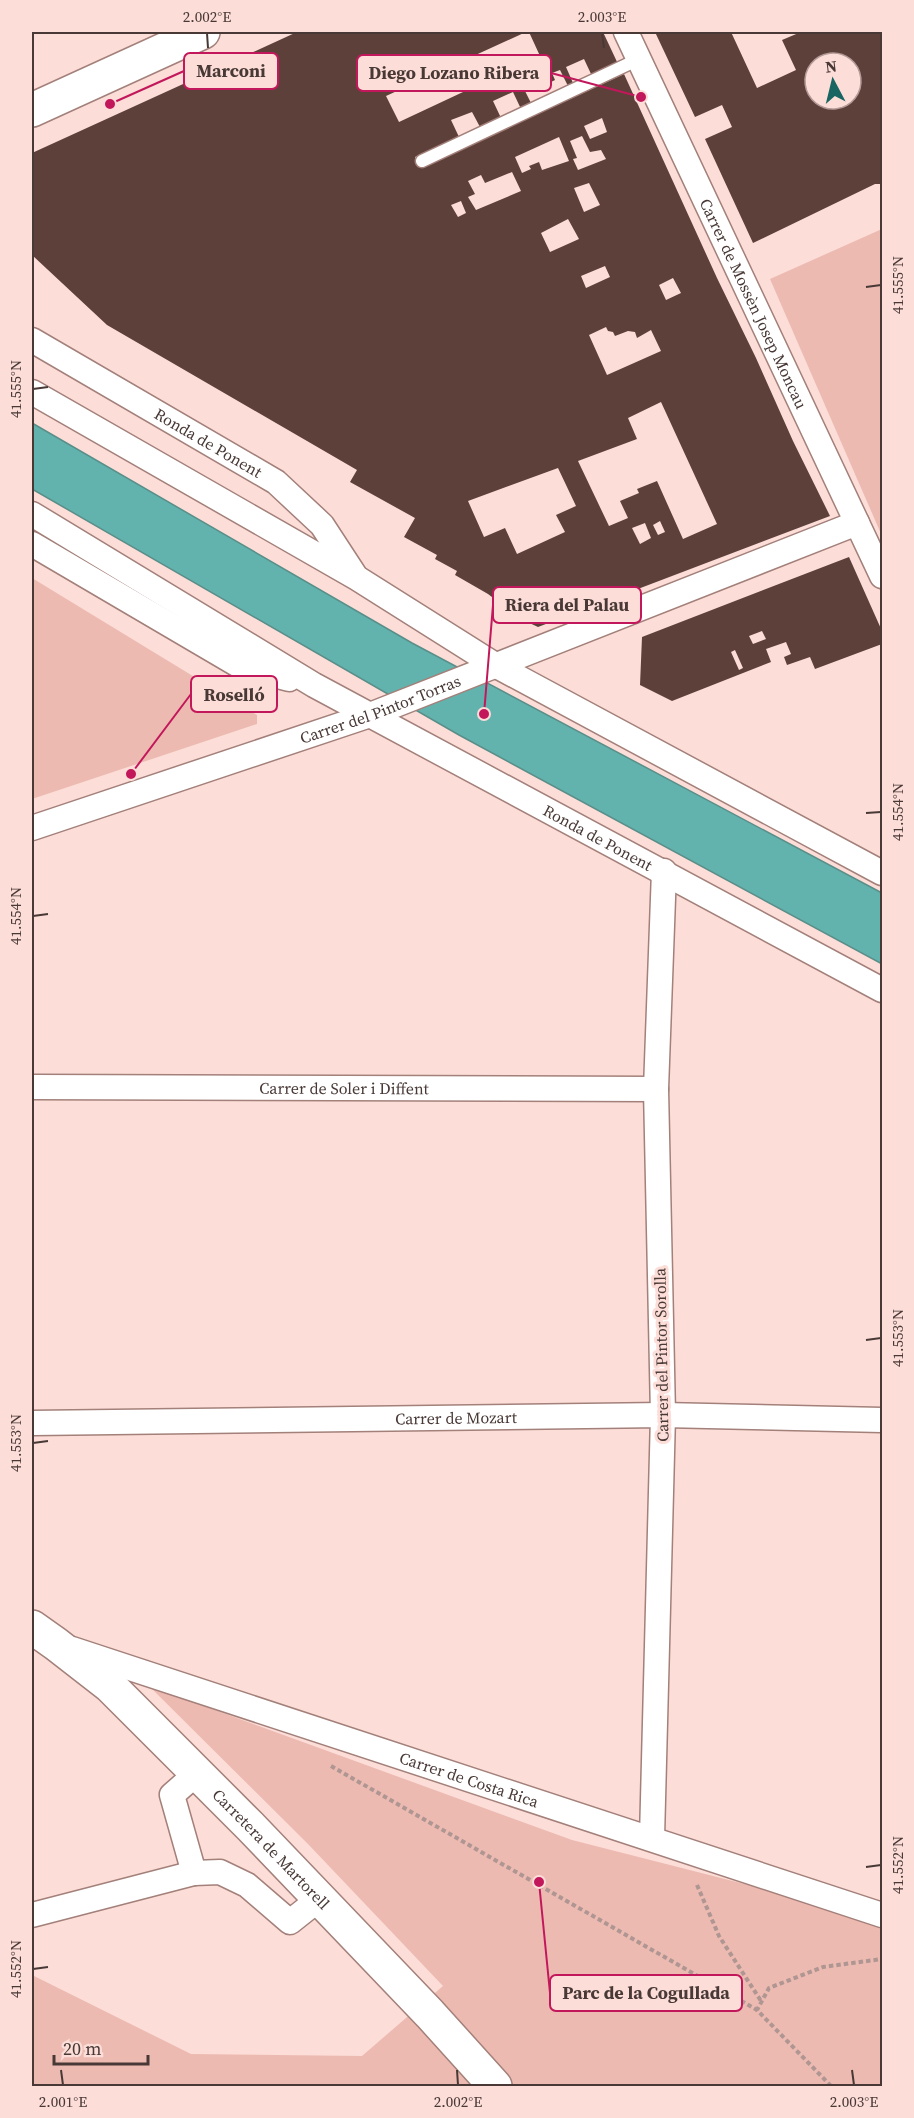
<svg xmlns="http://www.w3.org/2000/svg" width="914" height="2118" font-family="'Source Serif 4',serif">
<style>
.green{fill:#ecbab1}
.water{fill:#62b3ad;stroke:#5a8e89;stroke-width:1.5}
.building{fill:#5e403b;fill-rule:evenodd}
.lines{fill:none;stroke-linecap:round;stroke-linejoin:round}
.lane-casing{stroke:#a3807a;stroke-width:15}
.street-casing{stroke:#a3807a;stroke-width:27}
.secondary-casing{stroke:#a3807a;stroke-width:36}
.path{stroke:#af9692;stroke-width:4;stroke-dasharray:4.5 3;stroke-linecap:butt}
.lane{stroke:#fff;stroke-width:12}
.street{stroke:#fff;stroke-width:24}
.secondary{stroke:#fff;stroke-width:33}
.ticks{fill:none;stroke:#483936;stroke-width:2}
.labels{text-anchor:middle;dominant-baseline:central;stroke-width:6;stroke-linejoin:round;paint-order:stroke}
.street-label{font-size:16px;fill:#483936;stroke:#fcddd8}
.leader{fill:none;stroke:#c2185b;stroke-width:2}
.callout-dot{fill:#c2185b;stroke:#fcddd8;stroke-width:2}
.callout{fill:#fcddd8;stroke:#c2185b;stroke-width:2}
.callout-label{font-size:18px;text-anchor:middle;font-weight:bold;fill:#483936}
.neatline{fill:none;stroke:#483936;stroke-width:2}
.ticks-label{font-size:15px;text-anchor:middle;fill:#483936}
</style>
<rect width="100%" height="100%" fill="#fcddd8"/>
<g class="green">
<polygon points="882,229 882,536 770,279"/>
<polygon points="32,578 257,715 257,724 32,799"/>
<polygon points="149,1686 572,1840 882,1919 882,2086 32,2086 32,1975 191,2054 362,2056 443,1986 308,1844"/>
</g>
<polygon class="water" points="32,423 412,643 882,893 882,964 459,735 32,489"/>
<g class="building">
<path d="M297,32h229l-140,64 13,26 141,-66 -11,-24h74l15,32 -26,12 -8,-17 -18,8 7,16 -5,3 -8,-16 -8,3 3,7 -16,8 -3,-7 -13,6 8,16 -10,6 -8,-17 -20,9 8,17 -9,4 -12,5 -8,-15 -21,8 8,17 -44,20 6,11 203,-94 93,204 39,80 37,83 37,75 -292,111 -17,-8 -33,-25 -33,-19 2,-4 -22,-12 2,-4 -33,-18 11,-19 -65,-36 7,-12 -250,-145 -75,-70v-102zM602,118l5,14 -17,7 -6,-13zM582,136l8,16 11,-2 5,9 -28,11 -5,-11 4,-1 -7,-17zM559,137l10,24 -27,9 -3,-8 -10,4 2,3 -9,4 -7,-16zM512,172l9,19 -45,19 -8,-13 7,-3 -7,-13 13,-6 4,8zM589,183l11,22 -16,7 -10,-24zM461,201l5,12 -8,4 -7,-12zM568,219l11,20 -29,13 -9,-19zM605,266l5,11 -24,11 -5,-12zM673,278l8,15 -15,7 -7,-15zM606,327l2,4 5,1 2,4 13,-5 7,1 2,6 14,-8 10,21 -54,24 -18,-40zM661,402l56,122 -34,15 -26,-58 -20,8 2,4 -19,8 8,17 -19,8 -31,-65 59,-22 -9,-21zM558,468l18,38 -20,9 9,17 -48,22 -12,-26 -21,9 -16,-36zM660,521l5,11 -7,3 -5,-10zM645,523l6,15 -11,6 -8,-16z"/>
<path d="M655,32h76l26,56 39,-18 -14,-30 19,-8h81v152h-7l-122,59 -48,-104 27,-12 -10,-22 -27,12zM815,63h36v36h-36z"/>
<path d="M849,557l33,74v13l-67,25 -5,-12 -23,8 -3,-8 7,-3 -5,-12 -20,7 5,13 -99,39 -32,-16 2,-48zM762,631l4,8 -13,5 -4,-8zM735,650l8,18 -4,2 -8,-18z"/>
</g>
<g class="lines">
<defs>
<polyline id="lane" points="422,161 639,59"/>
<g id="street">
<path id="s1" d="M626,32l256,544"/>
<path id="s2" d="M32,340l244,142 46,43 32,49"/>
<polyline points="32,392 357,578 495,665 882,873"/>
<path id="s3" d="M32,514l282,171 568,305"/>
<polyline points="32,544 240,666 289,679"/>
<path id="s4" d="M32,828l338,-113 487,-192"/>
<path id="s5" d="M32,1087l624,2"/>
<path id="s6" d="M32,1423l631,-8 219,5"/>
<path id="s7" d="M72,1649l810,266"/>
<polyline points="652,1838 663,1415 656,1089 664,871"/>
<polyline points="194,1873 172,1795 197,1773"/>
<polyline points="32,1915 194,1873 220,1872 247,1885 290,1922 319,1899"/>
</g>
<g id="secondary">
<polyline points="32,110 203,32"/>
<path id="s8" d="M32,1627l24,17 54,42 140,140 180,188 65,72"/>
</g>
</defs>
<use href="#lane" class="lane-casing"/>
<use href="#street" class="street-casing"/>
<use href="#secondary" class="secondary-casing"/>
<g class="path">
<polyline points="331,1766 757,2010"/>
<polyline points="697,1885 719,1936 761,2001"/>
<polyline points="831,2086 757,2010 769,1988 823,1967 882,1959"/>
</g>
<use href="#lane" class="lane"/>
<use href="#street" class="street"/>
<use href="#secondary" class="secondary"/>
</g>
<path class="ticks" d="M207,33l1,15M602,33l2,15M866,287l15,-2M33,389l15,-2M866,813l15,-1M33,916l15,-2M866,1340l15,-2M33,1443l15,-2M866,1867l15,-2M33,1969l15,-2M61,2070l2,15M457,2070l1,15M852,2070l2,15"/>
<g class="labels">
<g class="street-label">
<text stroke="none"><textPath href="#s1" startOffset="300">Carrer de Mossèn Josep Moncau</textPath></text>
<text stroke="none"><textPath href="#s2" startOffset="204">Ronda de Ponent</textPath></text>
<text stroke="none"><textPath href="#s4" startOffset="368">Carrer del Pintor Torras</textPath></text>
<text stroke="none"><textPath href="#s3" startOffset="652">Ronda de Ponent</textPath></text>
<text stroke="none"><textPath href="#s5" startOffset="312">Carrer de Soler i Diffent</textPath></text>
<text transform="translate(661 1355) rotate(-91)">Carrer del Pintor Sorolla</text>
<text stroke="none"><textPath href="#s6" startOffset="424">Carrer de Mozart</textPath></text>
<text stroke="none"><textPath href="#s7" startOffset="418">Carrer de Costa Rica</textPath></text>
<text stroke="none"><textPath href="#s8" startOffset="327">Carretera de Martorell</textPath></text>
</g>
</g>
<path class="leader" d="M110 104L184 71M641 97L551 73M484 714L493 605M131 774L191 694M539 1882L550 1993"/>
<g class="callout-dot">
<circle cx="110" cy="104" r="6"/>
<circle cx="641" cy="97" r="6"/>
<circle cx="484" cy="714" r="6"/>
<circle cx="131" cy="774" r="6"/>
<circle cx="539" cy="1882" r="6"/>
</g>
<g class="callout">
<rect x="184" y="53" width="94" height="36" rx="6"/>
<rect x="357" y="55" width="194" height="36" rx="6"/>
<rect x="493" y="587" width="148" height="36" rx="6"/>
<rect x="191" y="676" width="86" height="36" rx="6"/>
<rect x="550" y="1975" width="192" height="36" rx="6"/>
</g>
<g class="callout-label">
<text x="231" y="77">Marconi</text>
<text x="454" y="79">Diego Lozano Ribera</text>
<text x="567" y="611">Riera del Palau</text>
<text x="234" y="701">Roselló</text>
<text x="646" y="1999">Parc de la Cogullada</text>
</g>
<rect width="914" height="2118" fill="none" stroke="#fcddd8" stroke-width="66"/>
<g transform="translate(833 81) rotate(353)"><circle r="28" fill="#fcddd8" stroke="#b49b97" stroke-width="1.5"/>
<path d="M0-4.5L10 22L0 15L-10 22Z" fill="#186561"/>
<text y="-9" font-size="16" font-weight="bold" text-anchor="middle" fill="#483936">N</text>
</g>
<path d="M54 2055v9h94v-9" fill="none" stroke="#483936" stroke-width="3"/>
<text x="63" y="2055" font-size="18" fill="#483936" stroke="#fcddd8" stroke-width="4.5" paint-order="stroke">20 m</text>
<rect x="33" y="33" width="848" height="2052" class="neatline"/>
<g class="ticks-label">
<text x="207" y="22">2.002°E</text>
<text x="602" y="22">2.003°E</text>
<text transform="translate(898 285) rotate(-90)" y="5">41.555°N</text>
<text transform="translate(16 389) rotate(-90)" y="5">41.555°N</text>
<text transform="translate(898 812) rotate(-90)" y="5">41.554°N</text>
<text transform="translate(16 916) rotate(-90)" y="5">41.554°N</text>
<text transform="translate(898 1338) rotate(-90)" y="5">41.553°N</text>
<text transform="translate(16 1443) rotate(-90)" y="5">41.553°N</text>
<text transform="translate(898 1865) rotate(-90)" y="5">41.552°N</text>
<text transform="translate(16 1969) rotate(-90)" y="5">41.552°N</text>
<text x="63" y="2107">2.001°E</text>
<text x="458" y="2107">2.002°E</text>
<text x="854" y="2107">2.003°E</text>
</g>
</svg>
